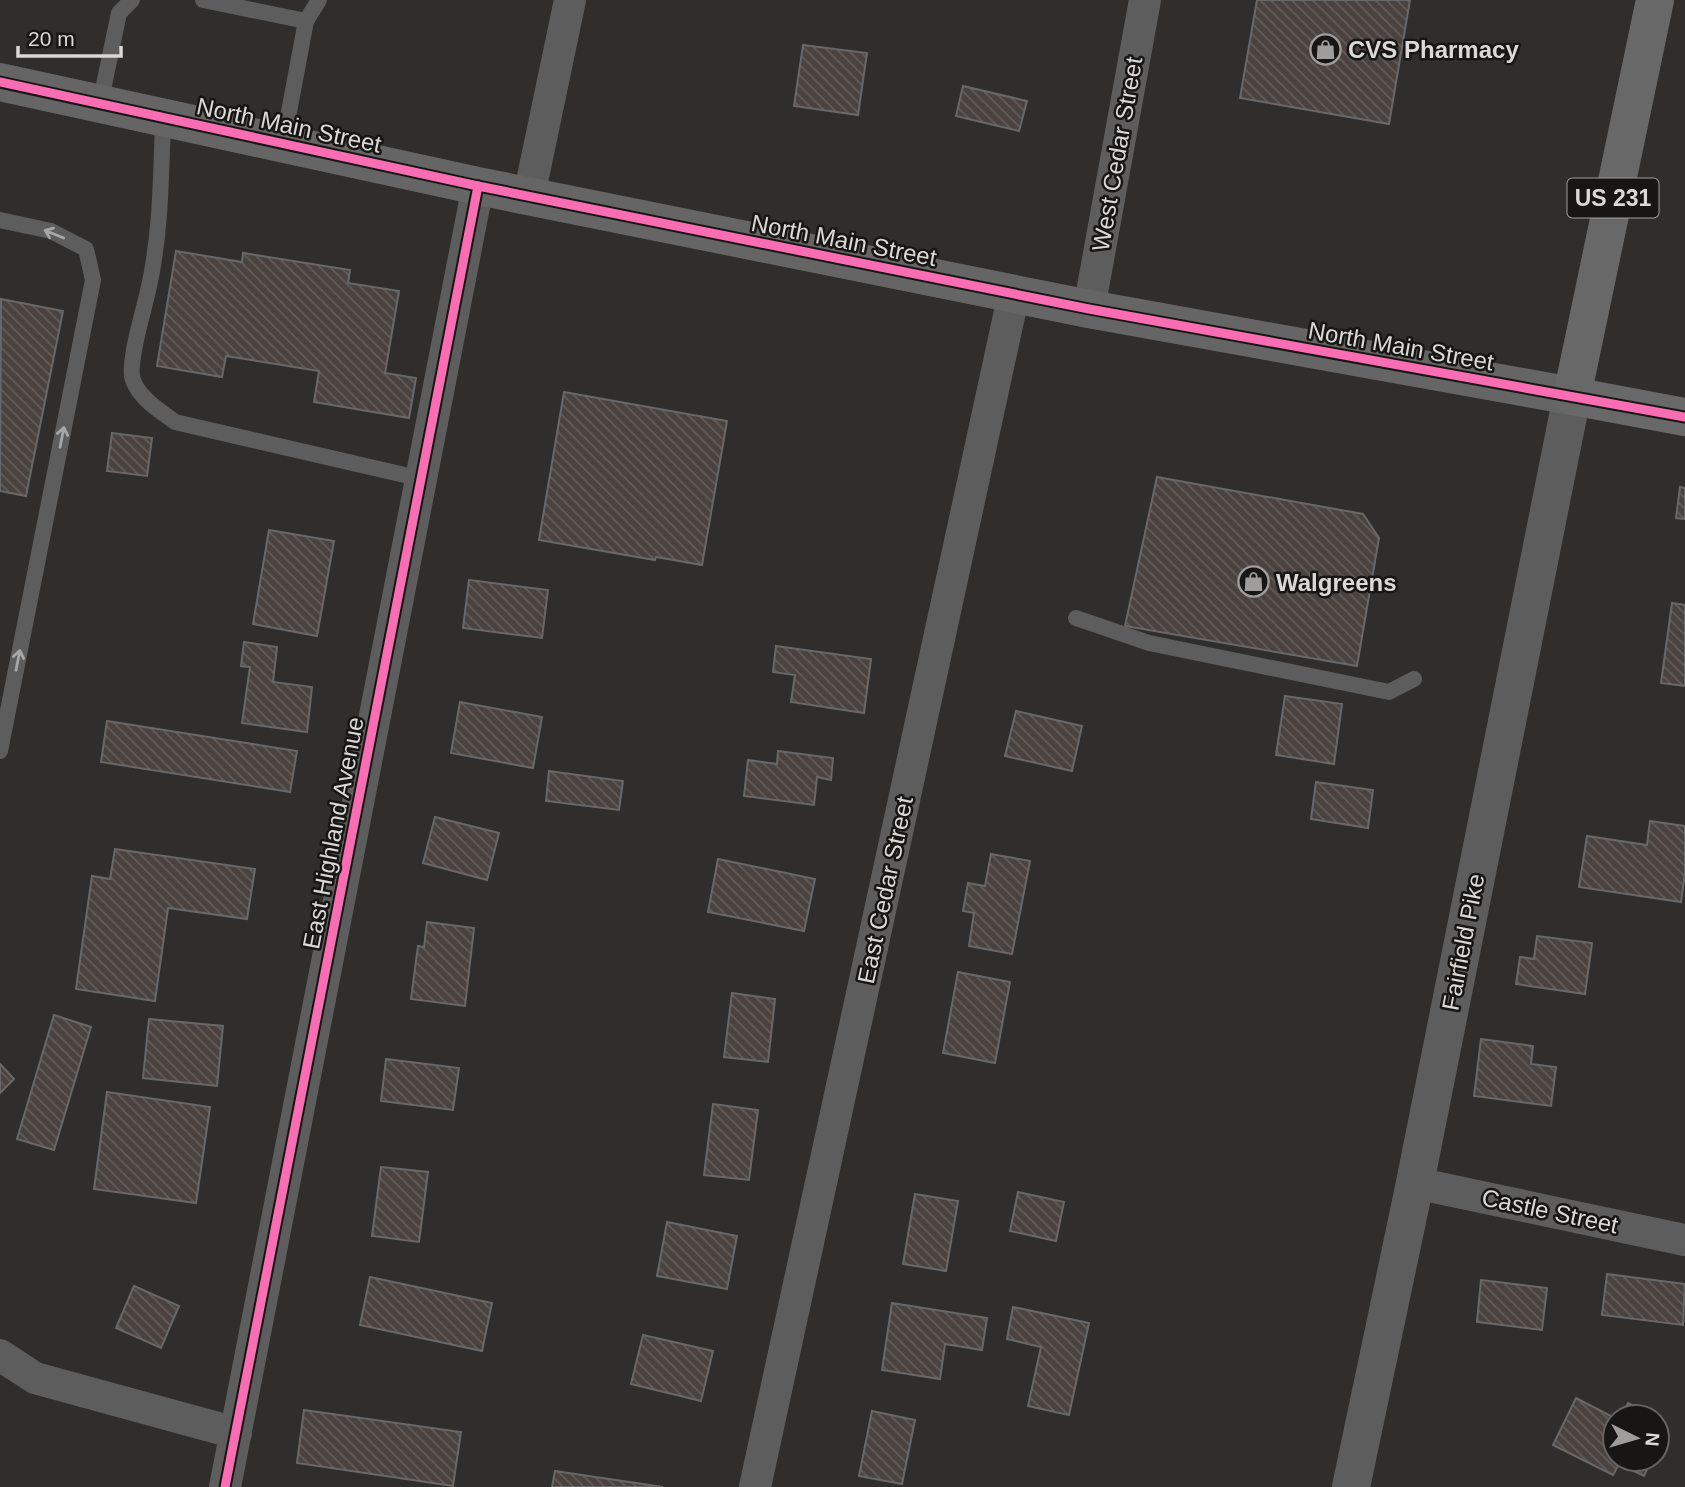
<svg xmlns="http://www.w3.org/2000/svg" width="1685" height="1487" font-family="Arial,sans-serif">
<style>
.building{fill:url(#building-back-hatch);stroke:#696868;stroke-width:2}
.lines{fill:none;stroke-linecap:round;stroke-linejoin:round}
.service{stroke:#5d5d5d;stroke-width:16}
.minor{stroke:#5d5d5d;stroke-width:32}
.tertiary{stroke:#5d5d5d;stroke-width:38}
.primary{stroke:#666565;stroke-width:38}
.trunk{stroke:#696868;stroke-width:38}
.cycleway-casing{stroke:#171615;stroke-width:13}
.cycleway{stroke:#f96db3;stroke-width:9}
.oneway{stroke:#a8a7a7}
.labels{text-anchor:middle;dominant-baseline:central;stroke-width:5;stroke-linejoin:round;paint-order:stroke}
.shield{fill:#171615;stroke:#a09e9e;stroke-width:2}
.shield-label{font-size:23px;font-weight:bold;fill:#dad9d8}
.poi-label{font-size:24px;font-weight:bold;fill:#dad9d8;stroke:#171615;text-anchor:start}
.street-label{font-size:24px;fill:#dad9d8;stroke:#171615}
</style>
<defs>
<pattern id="building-back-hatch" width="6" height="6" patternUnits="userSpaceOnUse" patternTransform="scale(1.75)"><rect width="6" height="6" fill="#49423f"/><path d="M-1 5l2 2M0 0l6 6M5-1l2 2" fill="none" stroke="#635d5a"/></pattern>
</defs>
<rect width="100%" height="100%" fill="#2f2e2d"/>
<g class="building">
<polygon points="1257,0 1410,0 1389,124 1240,98"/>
<polygon points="803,45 867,53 858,115 794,106"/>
<polygon points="963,86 1027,101 1019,131 956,116"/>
<polygon points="176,251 242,262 243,253 350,270 348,283 399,291 385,373 416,378 409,418 314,402 319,371 226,356 222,377 157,366"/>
<polygon points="1,299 63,311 26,496 0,491"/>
<polygon points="564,392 727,421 702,565 656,557 655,560 539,540"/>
<polygon points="112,433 152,438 147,476 107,471"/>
<polygon points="1157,477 1363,514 1379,538 1357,666 1125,626"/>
<polygon points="1680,487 1685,488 1685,519 1676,518"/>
<polygon points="269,530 334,541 317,636 253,624"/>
<polygon points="469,580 548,590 542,638 463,628"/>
<polygon points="1672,603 1685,605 1685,686 1661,683"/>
<polygon points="244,642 277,647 273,682 312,687 307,732 242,723 250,667 241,666"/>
<polygon points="776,646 871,659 864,713 791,702 795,675 773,672"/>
<polygon points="1285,696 1342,704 1334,764 1276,755"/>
<polygon points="460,702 542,717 533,768 451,753"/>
<polygon points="1016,711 1082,726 1072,771 1005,756"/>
<polygon points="107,721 297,751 290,792 101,762"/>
<polygon points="778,751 833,758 831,780 817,777 814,805 744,796 748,760 777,764"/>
<polygon points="549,771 623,781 619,810 546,801"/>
<polygon points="1316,782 1373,790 1368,828 1311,819"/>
<polygon points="435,817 499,833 487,880 423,863"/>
<polygon points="1650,821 1685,826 1685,873 1681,902 1579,887 1587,836 1647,845"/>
<polygon points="115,849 255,869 247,919 168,908 155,1001 76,989 92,876 110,879"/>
<polygon points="991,854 1030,861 1012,954 969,946 974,913 963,911 968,883 985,886"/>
<polygon points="718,859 815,879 804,931 708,912"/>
<polygon points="427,922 474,928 465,1006 411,999 418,946 424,947"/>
<polygon points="1537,936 1592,943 1585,994 1516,984 1520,957 1534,959"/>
<polygon points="958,972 1010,982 995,1063 943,1053"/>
<polygon points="732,993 775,999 768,1062 724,1057"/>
<polygon points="54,1015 91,1027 54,1150 17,1139"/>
<polygon points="149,1019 223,1026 217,1086 143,1078"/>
<polygon points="1481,1039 1533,1046 1531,1064 1556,1067 1551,1106 1474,1096"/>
<polygon points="386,1059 459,1068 453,1110 381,1101"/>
<polygon points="0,1064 14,1079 0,1093"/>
<polygon points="107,1092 210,1107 196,1203 94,1189"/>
<polygon points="713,1104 758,1110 749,1180 704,1175"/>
<polygon points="381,1167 428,1172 419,1242 372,1236"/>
<polygon points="1018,1192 1064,1202 1056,1241 1010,1231"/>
<polygon points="915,1194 958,1201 946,1271 903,1264"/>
<polygon points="667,1222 737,1236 727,1289 657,1276"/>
<polygon points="1607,1274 1685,1284 1683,1325 1602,1315"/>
<polygon points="370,1277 492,1303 482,1351 360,1325"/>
<polygon points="1481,1280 1547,1288 1542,1330 1477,1322"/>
<polygon points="134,1286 179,1306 161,1348 116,1328"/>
<polygon points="892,1303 987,1318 982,1350 945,1344 940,1379 882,1370"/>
<polygon points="1013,1307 1089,1323 1069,1415 1028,1406 1041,1347 1007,1339"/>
<polygon points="643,1335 713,1351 701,1401 631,1384"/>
<polygon points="1576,1398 1615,1418 1615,1459 1652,1459 1644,1476 1619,1464 1613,1475 1553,1445"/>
<polygon points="1628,1403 1655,1417 1621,1417"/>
<polygon points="304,1410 461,1432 453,1486 297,1463"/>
<polygon points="872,1411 915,1420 902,1484 859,1476"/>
<polygon points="555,1471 663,1487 552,1487"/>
</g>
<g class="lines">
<g class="service">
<polyline points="203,0 306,21 283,144"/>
<polyline points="306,21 319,0"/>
<polyline points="100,104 119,13 132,0"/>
<path d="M163,118c-2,59 -2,120 -16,177 -4,18 -20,70 -14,85 7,19 26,30 42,42l247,57"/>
<polyline points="0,220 51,231 86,249 93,280 0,751"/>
<polyline points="1076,618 1149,643 1389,692 1414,679"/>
</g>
<g class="minor">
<polyline points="529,196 570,0"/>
<polyline points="1089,309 1145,0"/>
<polyline points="1415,1183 1685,1240"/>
<polyline points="0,1355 35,1378 236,1433"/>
<polyline points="225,1487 478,186"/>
<polyline points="755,1487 1014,293"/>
</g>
<polyline class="tertiary" points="1351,1487 1415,1183 1572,396"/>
<polyline class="primary" points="0,82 478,186 1089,309 1572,396"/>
<polyline class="trunk" points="1655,0 1572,396 1685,417"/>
<defs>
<g id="cycleway">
<polyline points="0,82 478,186 1089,309 1685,417"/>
<polyline points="225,1487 478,186"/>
</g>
</defs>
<use href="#cycleway" class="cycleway-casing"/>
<use href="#cycleway" class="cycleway"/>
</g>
<defs><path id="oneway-shaft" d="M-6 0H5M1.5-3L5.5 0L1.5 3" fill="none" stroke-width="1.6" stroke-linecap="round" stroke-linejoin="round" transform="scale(1.75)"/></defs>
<g class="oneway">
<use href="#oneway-shaft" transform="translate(54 234) rotate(-158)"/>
<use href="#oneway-shaft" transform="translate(62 437) rotate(-79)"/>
<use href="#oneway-shaft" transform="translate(18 660) rotate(-79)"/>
</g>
<defs>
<symbol id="shop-ring" viewBox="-11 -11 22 22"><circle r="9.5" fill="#171615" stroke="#9e9d9c" stroke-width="1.5"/><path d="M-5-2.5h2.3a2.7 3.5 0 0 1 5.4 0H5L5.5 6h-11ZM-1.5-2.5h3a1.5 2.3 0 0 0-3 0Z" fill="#9e9d9c"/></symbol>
</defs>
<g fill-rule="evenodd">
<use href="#shop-ring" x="1308" y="32" width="35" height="35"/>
<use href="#shop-ring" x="1236" y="564" width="35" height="35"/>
</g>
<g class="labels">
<rect class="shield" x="1567.5" y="178.5" width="91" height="39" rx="5"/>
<g class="shield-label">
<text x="1613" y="198">US 231</text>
</g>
<g class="poi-label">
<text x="1348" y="49">CVS Pharmacy</text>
<text x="1276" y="582">Walgreens</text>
</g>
<g class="street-label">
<text transform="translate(289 125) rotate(12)">North Main Street</text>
<text transform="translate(1117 154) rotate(-80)">West Cedar Street</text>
<text transform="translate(844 240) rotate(11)">North Main Street</text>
<text transform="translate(1401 346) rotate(10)">North Main Street</text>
<text transform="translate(333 833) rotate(-79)">East Highland Avenue</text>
<text transform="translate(885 890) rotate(-78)">East Cedar Street</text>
<text transform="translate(1463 942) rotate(-79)">Fairfield Pike</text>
<text transform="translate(1550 1211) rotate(12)">Castle Street</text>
</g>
</g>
<g transform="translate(1636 1438) rotate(95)"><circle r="33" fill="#171615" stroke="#656463" stroke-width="2"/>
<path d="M0-5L12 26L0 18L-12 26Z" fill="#9e9d9c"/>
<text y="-10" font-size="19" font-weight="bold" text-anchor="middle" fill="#dad9d8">N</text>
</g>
<path d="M18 46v10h103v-10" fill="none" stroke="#dad9d8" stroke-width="3.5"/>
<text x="28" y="46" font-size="21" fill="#dad9d8" stroke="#171615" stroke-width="5" paint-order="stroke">20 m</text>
</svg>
